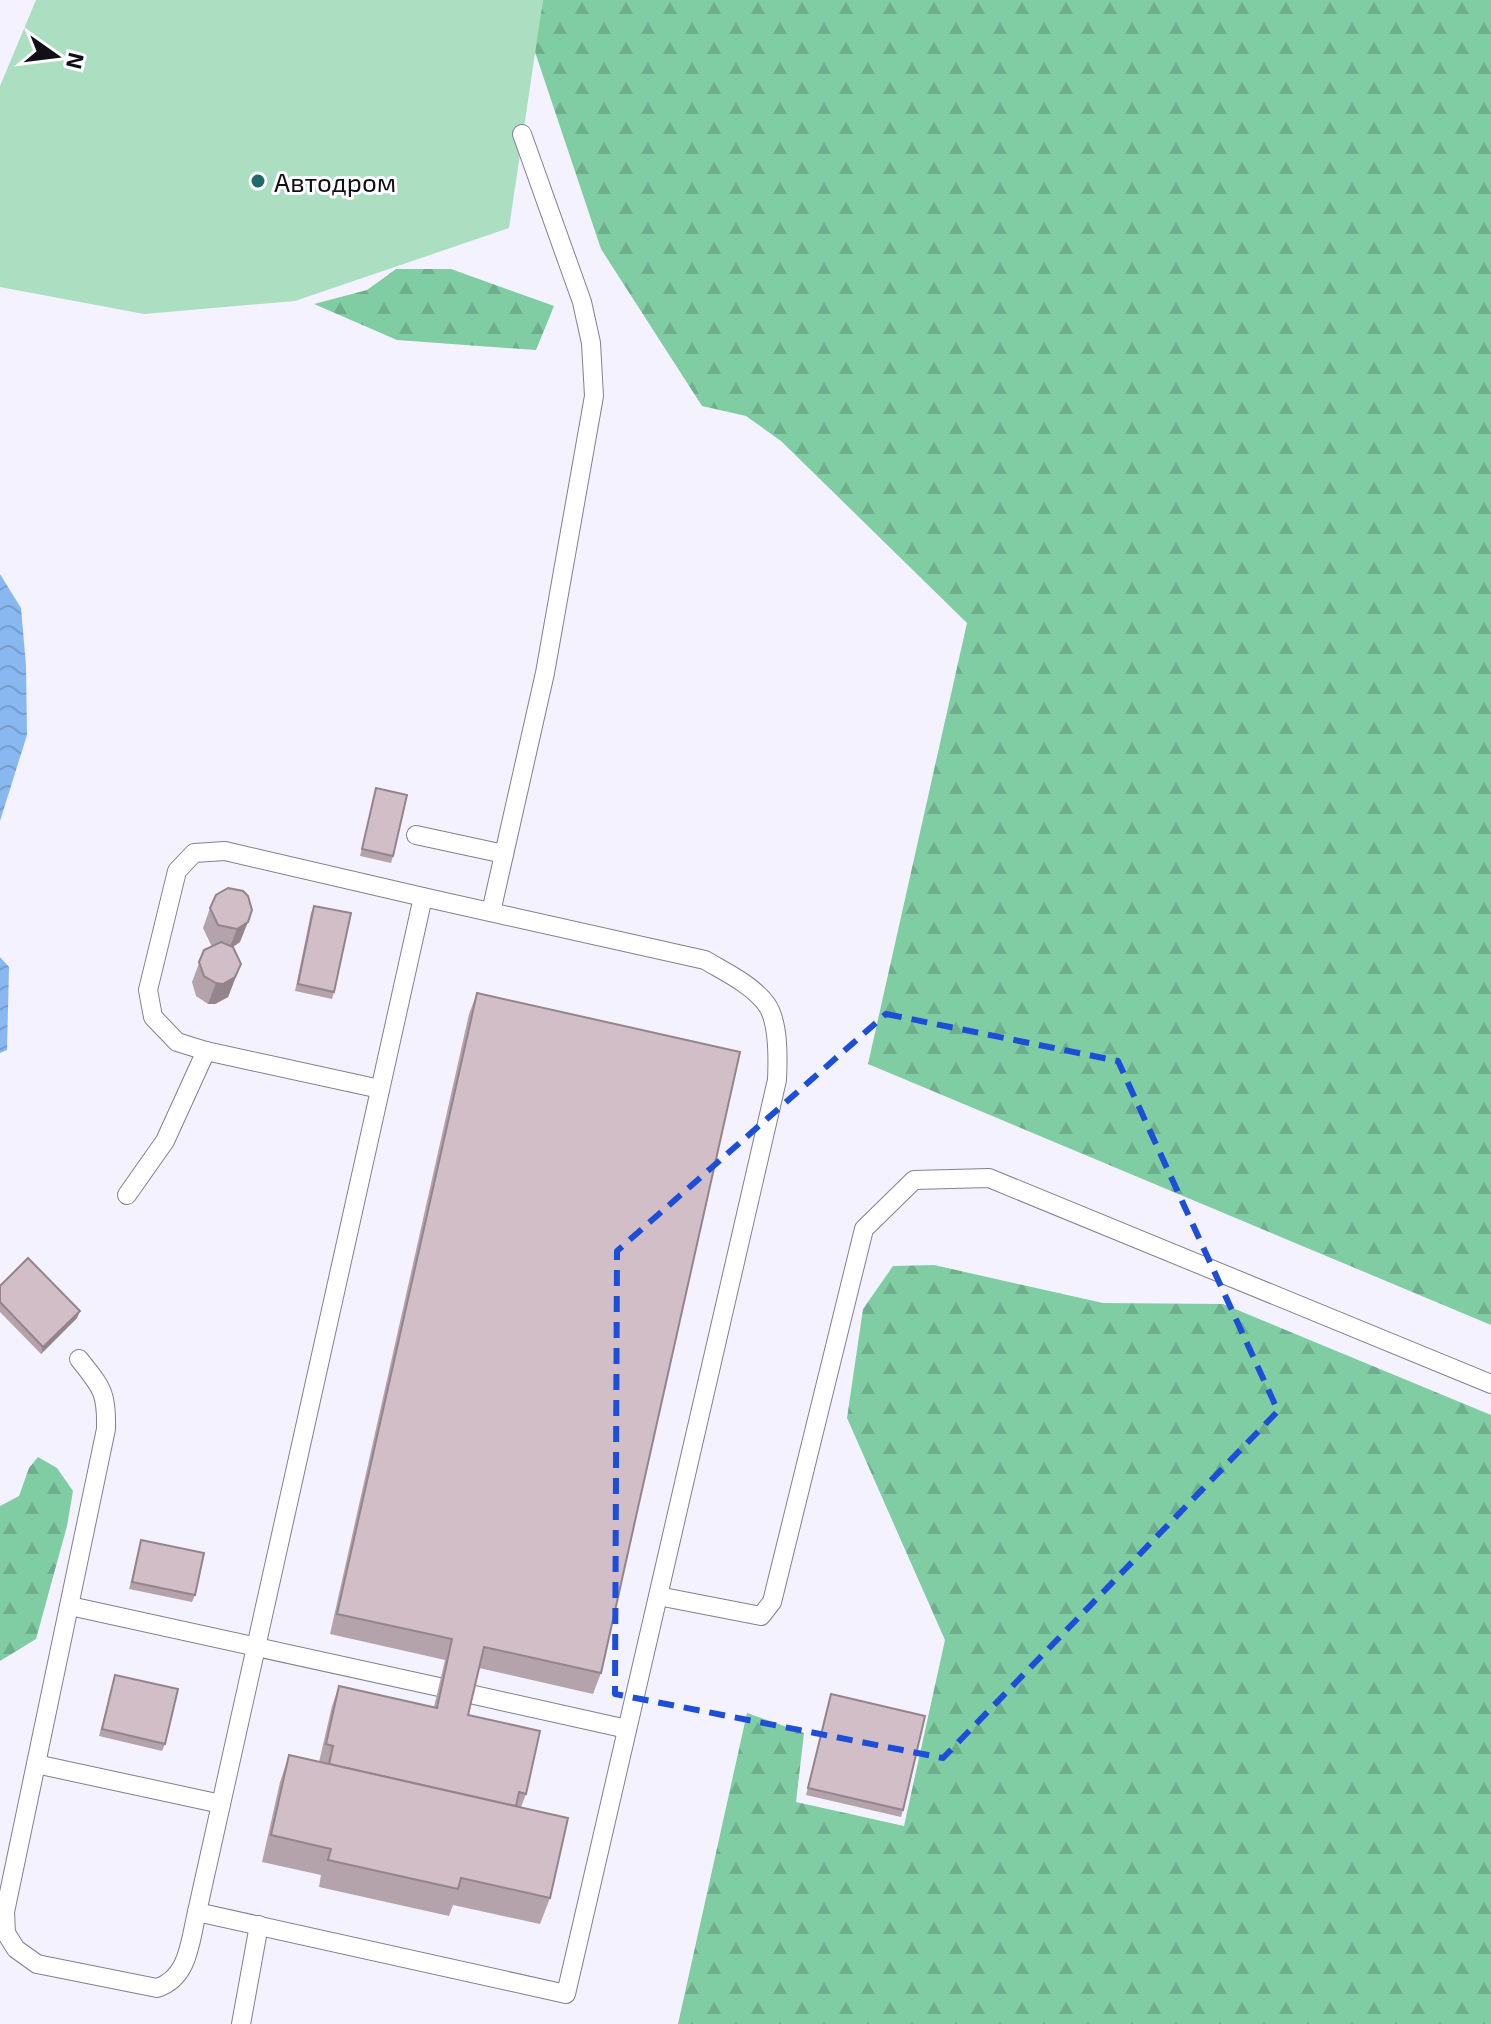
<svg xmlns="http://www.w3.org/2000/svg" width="1491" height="2024" font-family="'Exo 2',sans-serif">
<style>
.forest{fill:url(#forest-firs)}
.pitch{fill:#acdec1}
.water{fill:url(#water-waves)}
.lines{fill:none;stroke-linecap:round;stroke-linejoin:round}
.service-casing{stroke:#828091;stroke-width:20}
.service{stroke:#fff;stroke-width:18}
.wall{fill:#b5a3ab}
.shaded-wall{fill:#93858b}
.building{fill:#d2bec7;stroke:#93858b;stroke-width:2}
.marked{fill:none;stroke:#1d4ed8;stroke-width:6;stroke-dasharray:16 10;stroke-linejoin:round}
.poi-dot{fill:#1e6b6a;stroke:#fff;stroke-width:3}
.labels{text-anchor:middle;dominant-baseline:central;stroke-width:6;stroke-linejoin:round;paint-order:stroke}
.poi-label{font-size:26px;fill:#111016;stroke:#fff;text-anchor:start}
</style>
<defs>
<pattern id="forest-firs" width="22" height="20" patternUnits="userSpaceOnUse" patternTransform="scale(2)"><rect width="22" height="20" fill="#80cca3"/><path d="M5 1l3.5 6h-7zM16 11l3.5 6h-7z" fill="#6eae8c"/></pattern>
<pattern id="water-waves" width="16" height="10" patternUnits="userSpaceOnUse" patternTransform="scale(2)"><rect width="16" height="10" fill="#89b8f1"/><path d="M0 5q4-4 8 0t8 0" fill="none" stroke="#759dce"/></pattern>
</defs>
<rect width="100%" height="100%" fill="#f4f2fe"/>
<g class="forest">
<polygon points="543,0 1491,0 1491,1325 868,1064 967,623 781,441 746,416 702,406 601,249 534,49"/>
<polygon points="396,269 451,269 554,306 536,350 397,340 314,304 367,290"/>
<polygon points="934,1265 1103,1303 1223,1304 1491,1415 1491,2024 678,2024 747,1713 804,1733 796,1802 904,1826 945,1640 847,1418 863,1309 893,1266"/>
<polygon points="38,1457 57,1468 73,1491 67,1526 36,1639 0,1661 0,1506 19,1496 29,1468"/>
</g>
<polygon class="pitch" points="36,0 543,0 509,228 295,301 144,314 0,287 0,86"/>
<g class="water">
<polygon points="0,574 21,608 26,666 27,735 0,821"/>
<polygon points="0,957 9,967 7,1050 0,1053"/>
</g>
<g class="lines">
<defs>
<g id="service">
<polyline points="416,835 504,854"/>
<polyline points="491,912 545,673 594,396 591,343 582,302 522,134"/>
<polyline points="380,1089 206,1051 177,1042 153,1017 148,990 177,871 194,853 225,851 423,897"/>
<polyline points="127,1195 165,1141 206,1051"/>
<path d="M79,1359c22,28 28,32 27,70l-101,483 1,21 10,16 21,15 120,24c32,-10 33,-47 40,-76"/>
<path d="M658,1596l-92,398 -369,-82 226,-1015 282,63c20,12 48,25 62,45 12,18 11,53 10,75l-119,516 103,20 11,-14 92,-373 50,-49 75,-2 502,206"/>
<polyline points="70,1606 439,1687"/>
<polyline points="470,1694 627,1729"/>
<polyline points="36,1764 221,1804"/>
<polyline points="241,2024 259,1925"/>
</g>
</defs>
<use href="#service" class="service-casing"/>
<use href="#service" class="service"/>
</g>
<g class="wall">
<polygon points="376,788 393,856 391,863 360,856"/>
<polygon points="228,888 240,942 233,947 233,984 228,997 215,1004 208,1004 196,996 192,982 204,950 213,946 211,945 203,928 210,908"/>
<polygon points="314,906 334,992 332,999 295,991 311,913"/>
<polygon points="477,993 601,1673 593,1694 479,1668 468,1715 526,1794 521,1807 550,1898 540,1924 453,1905 449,1916 319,1887 321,1875 262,1862 280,1782 289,1755 319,1762 332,1706 339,1686 434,1707 445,1660 330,1634 469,1014"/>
<polygon points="0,1286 77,1318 41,1354 0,1312"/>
<polygon points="141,1540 195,1595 192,1602 129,1589"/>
<polygon points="115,1675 165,1744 162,1751 99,1736"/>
<polygon points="831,1694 903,1810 901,1817 806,1795"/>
</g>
<g class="shaded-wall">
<polygon points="248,922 240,942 229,949 237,929"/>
<polygon points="241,964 228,997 215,1004 208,1004 216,983"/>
<polygon points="80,1311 77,1318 41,1354 43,1347"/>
</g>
<g class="building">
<polygon points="376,788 407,795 393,856 362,849"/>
<polygon points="228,888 243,891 248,896 252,910 248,922 237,929 218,925 210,908 216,895"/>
<polygon points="314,906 351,913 334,992 298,984"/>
<polygon points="221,942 233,947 241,964 235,977 223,984 216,983 204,976 199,962 204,950"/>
<polygon points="477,993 740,1052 601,1673 484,1647 468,1715 540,1731 526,1794 519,1792 516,1806 329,1764 333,1746 326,1744 339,1686 437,1708 452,1639 337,1614"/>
<polygon points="28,1258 80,1311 43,1347 0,1302 0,1286"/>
<polygon points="141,1540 204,1553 195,1595 132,1582"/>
<polygon points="115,1675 178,1689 165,1744 102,1729"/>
<polygon points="831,1694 925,1716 903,1810 808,1788"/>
<polygon points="289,1755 568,1818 550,1898 461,1878 458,1889 328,1860 331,1849 271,1835"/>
</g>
<path class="marked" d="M886,1014l232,47 160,350 -335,347 -328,-64 2,-443z"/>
<circle class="poi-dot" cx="258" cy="181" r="8"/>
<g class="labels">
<g class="poi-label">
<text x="274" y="181">Автодром</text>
</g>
</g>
<g transform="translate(56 56) rotate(104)" stroke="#ffffff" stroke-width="6" paint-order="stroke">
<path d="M0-6L14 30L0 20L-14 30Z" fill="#111016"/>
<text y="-12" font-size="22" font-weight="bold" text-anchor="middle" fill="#111016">N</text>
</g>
</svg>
